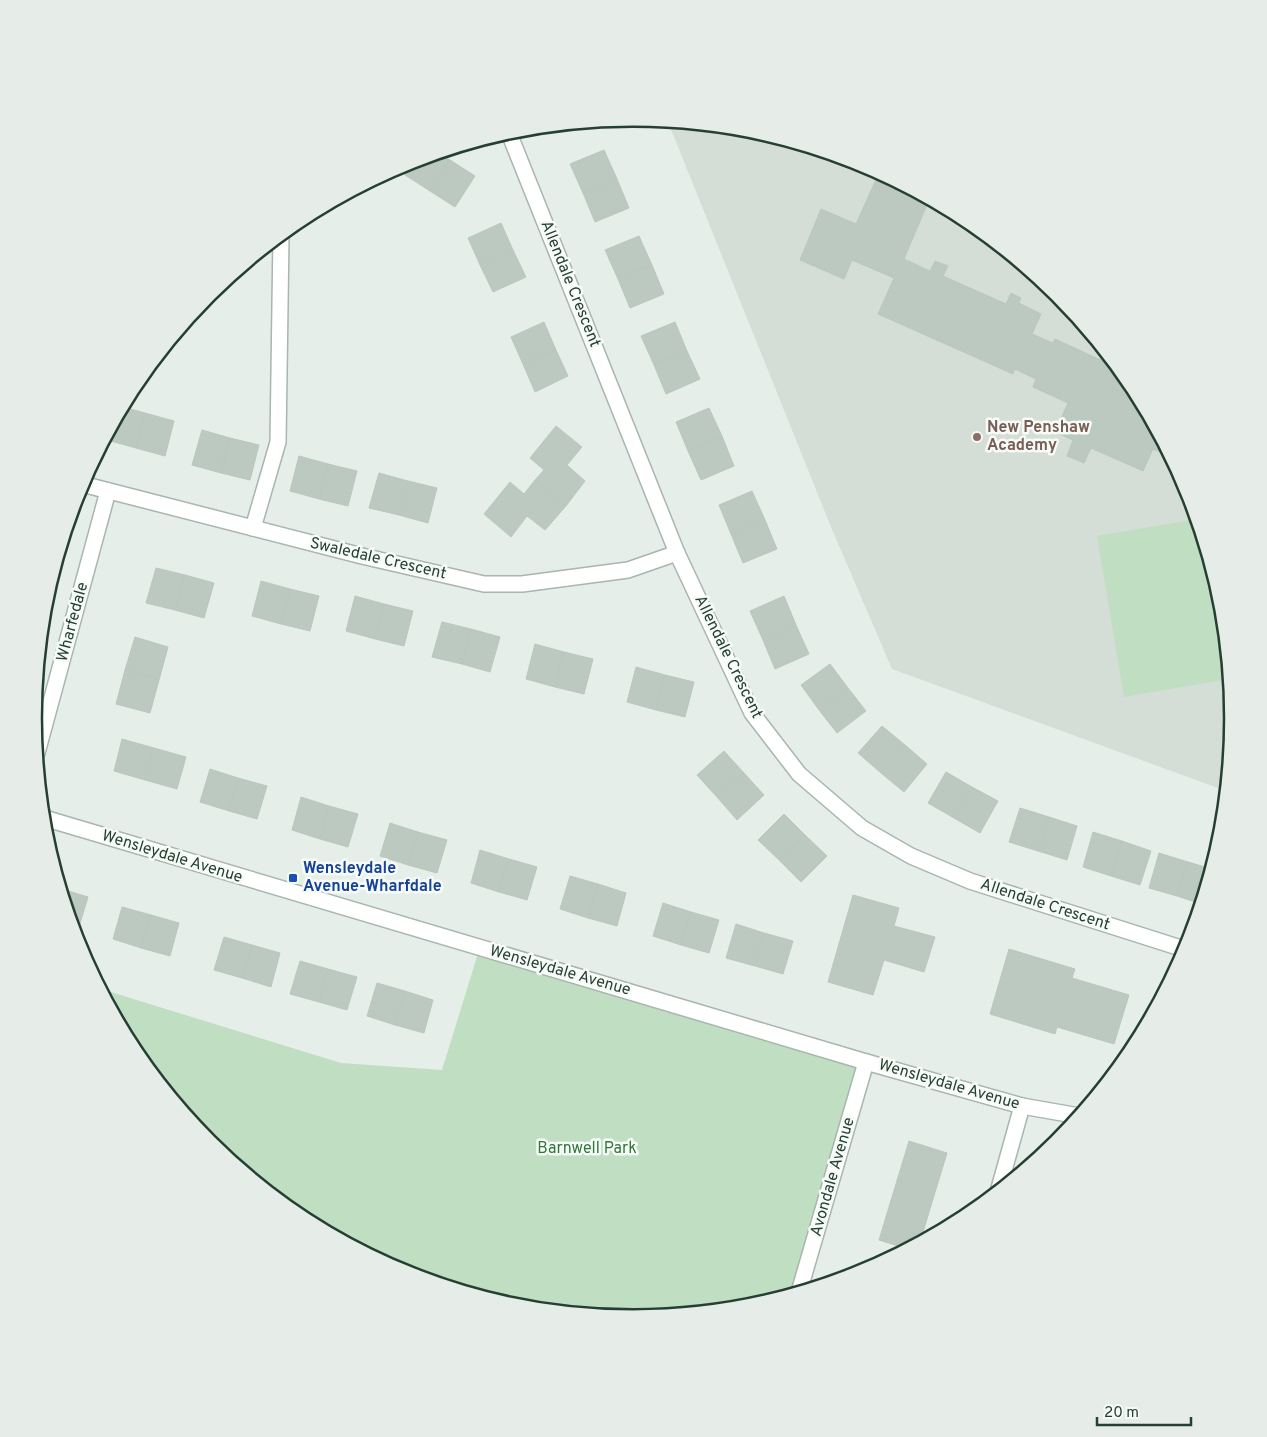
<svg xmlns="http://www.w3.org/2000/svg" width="1267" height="1437" font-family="Overpass,sans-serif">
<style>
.built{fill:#d4ded7}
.green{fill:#c0dec1}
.building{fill:#bbc9c1;stroke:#b9c8be}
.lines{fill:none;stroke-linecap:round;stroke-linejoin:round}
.lane-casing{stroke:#a8b6ae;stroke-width:18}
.street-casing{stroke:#a8b6ae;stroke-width:18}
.lane{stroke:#fff;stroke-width:15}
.street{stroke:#fff;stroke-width:15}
.education-dot{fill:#8d6e63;stroke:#f7fbf8;stroke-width:2}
.transit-dot{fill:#1a4fb4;stroke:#f7fbf8;stroke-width:2}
.labels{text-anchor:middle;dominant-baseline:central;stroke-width:5;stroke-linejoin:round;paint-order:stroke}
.street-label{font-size:16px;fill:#254032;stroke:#f7fbf8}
.education-label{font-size:16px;font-weight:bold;fill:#785e54;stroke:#f7fbf8;text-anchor:start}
.transit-label{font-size:16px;font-weight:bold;fill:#164399;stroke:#f7fbf8;text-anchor:start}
.park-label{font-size:16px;fill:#31763b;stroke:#f7fbf8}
.rim{fill:none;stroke:#254032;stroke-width:2.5}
</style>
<rect width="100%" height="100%" fill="#e6eee9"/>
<polygon class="built" points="668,122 751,130 863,165 967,220 1058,295 1132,386 1188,489 1222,602 1233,719 1226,791 892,669 831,527"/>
<g class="green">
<polygon points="1197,519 1222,602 1229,679 1124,697 1097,536"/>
<polygon points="480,947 866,1062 799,1292 750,1307 633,1318 516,1307 404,1272 300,1217 209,1142 135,1051 101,989 341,1063 442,1070"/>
</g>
<g class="building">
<polygon points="604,150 617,179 583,193 570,164"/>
<polygon points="439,154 450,160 430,191 405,175 413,162"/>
<polygon points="450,160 475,176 455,207 430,191"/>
<polygon points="879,173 929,200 904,259 930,271 935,261 948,266 943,276 1006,304 1011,293 1021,298 1019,303 1041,314 1032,334 1053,343 1055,339 1118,368 1132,386 1170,456 1153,449 1143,471 1091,448 1084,463 1067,456 1073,440 1055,432 1068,403 1033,387 1036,379 1015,369 1013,374 878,314 894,278 852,260 844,279 800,260 821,209 856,224"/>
<polygon points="617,179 629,208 595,222 583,193"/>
<polygon points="501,223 513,250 480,265 468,238"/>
<polygon points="639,236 652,265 618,279 605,250"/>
<polygon points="513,250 526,277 493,292 480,265"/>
<polygon points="652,265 664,294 630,308 618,279"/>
<polygon points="544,322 556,350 523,364 511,337"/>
<polygon points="675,322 687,351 654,365 641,336"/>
<polygon points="556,350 568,376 535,392 523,364"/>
<polygon points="687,351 700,379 666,394 654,365"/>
<polygon points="123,407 145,413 136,448 107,440"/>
<polygon points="709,408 722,436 688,451 676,422"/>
<polygon points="145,413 174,421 165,456 136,448"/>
<polygon points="556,426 582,447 567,465 585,481 566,506 535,480 544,470 530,458"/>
<polygon points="202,430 230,438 221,473 192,465"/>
<polygon points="722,436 734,466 701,480 688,451"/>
<polygon points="230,438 259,445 250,480 221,473"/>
<polygon points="299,456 328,464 319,499 290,491"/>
<polygon points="328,464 357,471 348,506 319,499"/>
<polygon points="379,473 408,481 399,515 369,508"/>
<polygon points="535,480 566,506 545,530 527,516 511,537 484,514 510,482 524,494"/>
<polygon points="408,481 437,488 428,523 399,515"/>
<polygon points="752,491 765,520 731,534 719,505"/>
<polygon points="765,520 777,549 743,563 731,534"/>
<polygon points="156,568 185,575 175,610 146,603"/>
<polygon points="185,575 214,583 204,618 175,610"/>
<polygon points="261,581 290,589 281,624 252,616"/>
<polygon points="290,589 319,596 310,631 281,624"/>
<polygon points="355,596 384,604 375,639 346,631"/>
<polygon points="784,596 796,625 763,640 750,611"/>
<polygon points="384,604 413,611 404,646 375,639"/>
<polygon points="442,622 471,629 462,664 432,657"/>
<polygon points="796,625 809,654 775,669 763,640"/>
<polygon points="471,629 500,637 490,672 462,664"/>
<polygon points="135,637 168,647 159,680 125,670"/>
<polygon points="535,644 564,652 555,687 526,679"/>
<polygon points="564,652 593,659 584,694 555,687"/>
<polygon points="830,664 848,688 819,710 801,685"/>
<polygon points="636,667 665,675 656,710 627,702"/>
<polygon points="125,670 159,680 150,713 116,704"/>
<polygon points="665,675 694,682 685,717 656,710"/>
<polygon points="848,688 866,711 837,733 819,710"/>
<polygon points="882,726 905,745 881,773 858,753"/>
<polygon points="122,739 154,748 145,780 114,771"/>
<polygon points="905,745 927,764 904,792 881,773"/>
<polygon points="154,748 186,757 177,789 145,780"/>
<polygon points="724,751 744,773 717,797 697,775"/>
<polygon points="210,769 238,778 229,811 200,802"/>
<polygon points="946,772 972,787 954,818 928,803"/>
<polygon points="744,773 764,795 737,820 717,797"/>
<polygon points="238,778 267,786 257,819 229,811"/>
<polygon points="972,787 998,801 980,833 954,818"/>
<polygon points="301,797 329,806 320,839 292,830"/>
<polygon points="329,806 358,814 348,847 320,839"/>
<polygon points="1020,808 1049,817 1038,851 1009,842"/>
<polygon points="784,814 805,835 780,861 758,840"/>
<polygon points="1049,817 1077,826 1067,860 1038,851"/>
<polygon points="390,823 418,832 408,865 380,856"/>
<polygon points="418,832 447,840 437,873 408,865"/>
<polygon points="1093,832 1122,841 1111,876 1083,867"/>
<polygon points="805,835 827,856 801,882 780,861"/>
<polygon points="1122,841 1151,851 1140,885 1111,876"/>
<polygon points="480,850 509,859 499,892 471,883"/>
<polygon points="1159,853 1188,862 1177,896 1149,888"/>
<polygon points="509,859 537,867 527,900 499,892"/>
<polygon points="1188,862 1212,869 1201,904 1177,896"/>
<polygon points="570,876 598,884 588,918 560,909"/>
<polygon points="598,884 626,893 617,926 588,918"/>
<polygon points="62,889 88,897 78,930 73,928"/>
<polygon points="853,895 899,908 894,926 935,937 924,972 884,960 873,995 828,982"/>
<polygon points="663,903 691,912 681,945 653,936"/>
<polygon points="122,907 151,915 141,948 113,939"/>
<polygon points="691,912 719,920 709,953 681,945"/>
<polygon points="151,915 179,923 170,956 141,948"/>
<polygon points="736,924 764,933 755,966 726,958"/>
<polygon points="764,933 793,941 783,974 755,966"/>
<polygon points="224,937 252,945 242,978 214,970"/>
<polygon points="252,945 280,953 271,987 242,978"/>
<polygon points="1009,949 1075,969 1072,978 1129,995 1114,1044 1057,1027 1055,1034 990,1014"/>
<polygon points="300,961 328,969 319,1002 290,994"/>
<polygon points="328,969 357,977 347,1010 319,1002"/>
<polygon points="377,983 405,991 395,1025 367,1016"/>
<polygon points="405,991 433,1000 424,1033 395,1025"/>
<polygon points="909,1141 947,1153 920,1242 908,1249 879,1240"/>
<polygon points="874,1261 881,1263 872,1268"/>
</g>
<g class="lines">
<defs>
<g id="lane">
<polyline points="253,528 278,442 281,236"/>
<polyline points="998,1192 1022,1106"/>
</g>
<g id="street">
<polyline points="509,133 677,553 752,713 799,774 862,828 911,856 970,881 1187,950"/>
<polyline points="82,484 362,556 484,584 522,584 628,570 677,553"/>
<polyline points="37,753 108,491"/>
<polyline points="44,818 866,1062 1022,1106 1079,1116"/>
<polyline points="799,1292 866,1062"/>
</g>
</defs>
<use href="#lane" class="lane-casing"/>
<use href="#street" class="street-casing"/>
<use href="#lane" class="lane"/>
<use href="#street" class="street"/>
</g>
<circle class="education-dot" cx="977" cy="437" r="5"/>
<rect class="transit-dot" x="288" y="873" width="10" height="10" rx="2.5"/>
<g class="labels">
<g class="street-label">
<text transform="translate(570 284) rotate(68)">Allendale Crescent</text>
<text transform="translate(378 559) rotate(13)">Swaledale Crescent</text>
<text transform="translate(73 622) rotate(-75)">Wharfedale</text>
<text transform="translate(728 657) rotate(64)">Allendale Crescent</text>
<text transform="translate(172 857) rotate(17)">Wensleydale Avenue</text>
<text transform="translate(1045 905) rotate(18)">Allendale Crescent</text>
<text transform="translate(560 971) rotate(16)">Wensleydale Avenue</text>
<text transform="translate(949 1085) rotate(16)">Wensleydale Avenue</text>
<text transform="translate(833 1177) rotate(-74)">Avondale Avenue</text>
</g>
<g class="education-label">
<text x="987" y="428">New Penshaw<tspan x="987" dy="18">Academy</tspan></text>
</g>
<g class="transit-label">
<text x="303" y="869">Wensleydale<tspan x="303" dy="18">Avenue-Wharfdale</tspan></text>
</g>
<g class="park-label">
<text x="587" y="1149">Barnwell Park</text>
</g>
</g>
<path d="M0 0H1267V1437H0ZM42 718a591 591 0 1 1 1182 0a591 591 0 1 1-1182 0Z" fill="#e6ece8" fill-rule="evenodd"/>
<path class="rim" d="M42 718a591 591 0 1 1 1182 0a591 591 0 1 1-1182 0Z"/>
<path d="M1097 1417v8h94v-8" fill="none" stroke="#254032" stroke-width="2.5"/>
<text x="1104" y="1417" font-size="15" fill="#254032" stroke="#f7fbf8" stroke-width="4" paint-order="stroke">20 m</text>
</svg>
